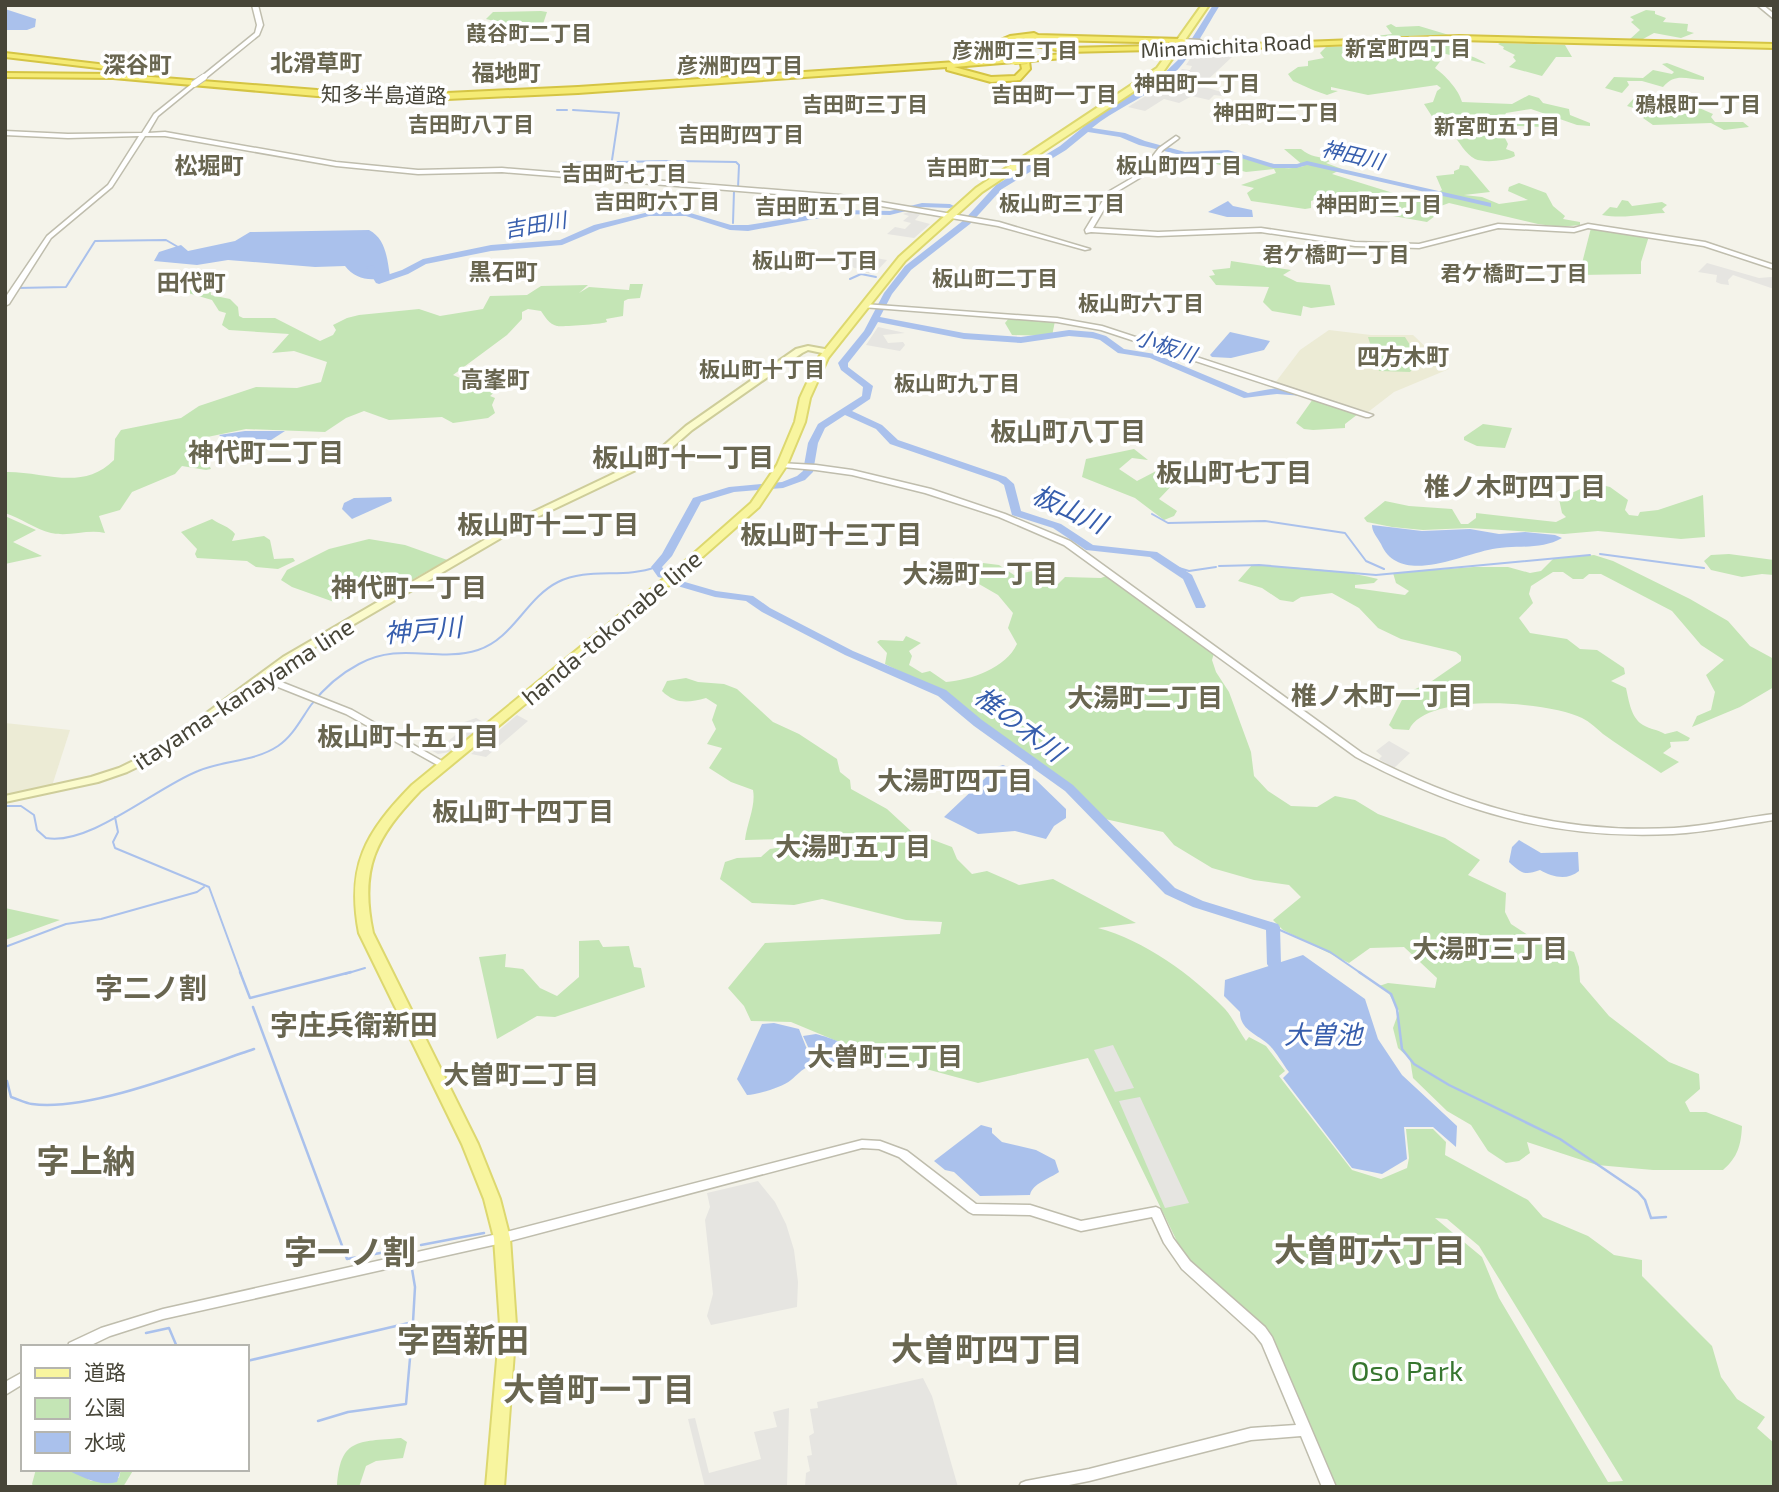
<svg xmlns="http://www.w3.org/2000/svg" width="1779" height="1492" font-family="'Exo 2','Noto Sans JP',sans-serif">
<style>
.education{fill:#ecebd5}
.green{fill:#c4e5b5;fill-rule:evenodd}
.parking{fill:#e6e5e1}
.water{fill:#aac1ec}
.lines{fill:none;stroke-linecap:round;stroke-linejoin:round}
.stream-far1{stroke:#aac1ec;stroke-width:2}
.stream{stroke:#aac1ec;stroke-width:2.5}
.river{fill:#aac1ec;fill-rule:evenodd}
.tertiary-casing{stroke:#bfbdad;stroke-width:3}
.secondary-casing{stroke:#cecd9a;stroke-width:4}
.primary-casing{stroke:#ddd86f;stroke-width:4}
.motorway-casing{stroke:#d4c444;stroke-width:4}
.tertiary{fill:#fff;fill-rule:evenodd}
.secondary{fill:#fbfbcc;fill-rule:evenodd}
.primary{fill:#f8f59f;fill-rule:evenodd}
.motorway{fill:#f5eb74;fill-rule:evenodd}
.tertiary-bridge-casing{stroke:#bfbdad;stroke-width:8;stroke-linecap:butt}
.motorway-bridge-casing{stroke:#d4c444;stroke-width:10;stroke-linecap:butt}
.tertiary-bridge{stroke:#fff;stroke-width:6}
.motorway-bridge{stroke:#f5eb74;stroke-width:9}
.labels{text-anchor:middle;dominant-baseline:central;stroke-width:7;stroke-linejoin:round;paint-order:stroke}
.far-neighbourhood-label{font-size:21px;font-weight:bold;fill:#696650;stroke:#fff}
.far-street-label{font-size:21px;fill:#474538;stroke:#fff}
.far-water-label{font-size:21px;font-style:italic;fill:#375ead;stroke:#fff}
.far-quarter-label{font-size:23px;font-weight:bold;fill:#696650;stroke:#fff}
.street-label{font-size:24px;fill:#474538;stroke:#fff}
.neighbourhood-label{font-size:26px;font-weight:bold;fill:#696650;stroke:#fff}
.water-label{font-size:26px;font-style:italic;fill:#375ead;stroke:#fff}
.quarter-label{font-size:28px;font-weight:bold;fill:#696650;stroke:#fff}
.near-park-label{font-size:28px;fill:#37762f;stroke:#fff}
.near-neighbourhood-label{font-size:32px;font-weight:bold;fill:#696650;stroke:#fff}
.near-quarter-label{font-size:33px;font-weight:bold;fill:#696650;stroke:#fff}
</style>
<rect width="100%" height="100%" fill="#f4f3ea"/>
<g class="education">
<polygon points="1329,330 1371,335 1413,335 1449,369 1394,392 1368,412 1275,383 1300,350"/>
<polygon points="5,723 70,730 52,786 5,795"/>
</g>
<g class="green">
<polygon points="1646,10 1655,11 1655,14 1666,18 1663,22 1688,24 1687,31 1694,33 1681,38 1654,33 1643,39 1630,39 1640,30 1631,22 1634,20 1630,17"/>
<polygon points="541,11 547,12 543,24 502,23 486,19 493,12"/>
<polygon points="1391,24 1396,27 1419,26 1449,35 1368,37 1392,34 1386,26"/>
<path d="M1448,42l7,6 -6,1c11,7 23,4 37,15l-44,-11v6l-7,9c10,7 24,22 27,34l50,2 17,-9 10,3 4,5 26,6 1,6 20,8v3l-13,-1 -46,-16 -25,4 -1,2c12,7 28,4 39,12l-52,-2 -5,5 2,3 15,3 4,8 -2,5 8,3 1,4c-9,5 -31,7 -40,3 -10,-5 -15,-17 -23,-25l-5,1 -16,-8 11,-3 -9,-6 -9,-14 9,-2 4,-11 4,-3 -4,-3 -69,10 -37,-8v3l7,1 -11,4 -14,-5 -20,-9 -5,-7 10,-7 10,-1v-5l16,-3 -4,-5 6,-6 75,-3 6,8 21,-2v-7z"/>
<polygon points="1500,43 1565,45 1572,57 1556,57 1542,76 1509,67 1516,61 1513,57 1515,55 1503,49 1504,47 1498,44"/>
<path d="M1667,63l37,14v3c-17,0 -28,-8 -41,7l-21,-6h-15l2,4 -7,8 -17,-5 9,-11 29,1 10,-8 19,4 2,-2 -12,-8z"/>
<polygon points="1657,96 1660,98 1650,103 1677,112 1697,107 1713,114 1711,117 1715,122 1743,122 1749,127 1724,130 1711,123 1653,125 1643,118 1650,113 1627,106 1635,97"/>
<path d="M1284,149h17c10,9 17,6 29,12l-4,2 16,6 -10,5 90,28 20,-12 -6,-14 18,-2v-3l5,-2 1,-4 8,1 22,26 -26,3 18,2 17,7 29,-4 -20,-9 1,-4 10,-4 27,10 7,13 12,10 -2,3 17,3v3l-20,2 -22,-3 -89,-21 -11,4 -3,9 -8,6 -51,-9 1,-3c-22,-8 -43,-19 -66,-9v7l-6,1 -54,-8 -4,-8 7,-5 -13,-3 35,-12 -2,-4 -28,3 -41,-11v-4c33,-10 65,19 99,9z"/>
<path d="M1622,200l6,1 4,5 30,-4 5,3 -5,4 3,4c-22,1 -41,6 -63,2l8,-8 7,1z"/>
<polygon points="1591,228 1649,236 1641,262 1641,274 1579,275"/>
<polygon points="1231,261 1291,270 1283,275 1297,282 1330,285 1335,305 1311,308 1303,306 1301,316 1272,311 1263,302 1269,287 1216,285 1209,276 1215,275 1212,270 1230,268"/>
<path d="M630,284h13l-3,14 -12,1 -4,2 -1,15 -17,3 1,3c-5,2 -45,5 -50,4 -8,-2 -12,-9 -16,-15l-13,-2 -6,3v7l-15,16 -54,40 7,3 20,-4 25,9 -15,13 5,2 -3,7 3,8 -7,5 -35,5 -11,-6 -53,3 -25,-9 -18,7 -21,14 -79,-3 -58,12v8l15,4 8,16 -5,1 -24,-4 -7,8 -43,18 -12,18 -21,6 6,17c-18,-4 -35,4 -54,0 -16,-4 -30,-15 -46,-20v-41c39,-1 77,20 109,-12l1,-21 6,-9 60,-12 18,-12 57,-19 41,1 24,-6 6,-20 -33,-11 -22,2 17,-19 -60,-4 -7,-5 4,-12 -7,-2 -7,-11 -31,-9 29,-4 1,8 19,4 8,8 1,9 4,2h32l45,23 13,-6 3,-5 -3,-5 14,-7 12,-3 60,-6 21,7 43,-7 7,-13 37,-1 14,-9 47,-1 -9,8 10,-6 40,3z"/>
<polygon points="1009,318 1055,321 1052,336 1012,335 1005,323"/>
<polygon points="1368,337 1405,337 1420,361 1410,372 1379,371"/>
<polygon points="1313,399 1358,414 1345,424 1345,428 1313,430 1304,429 1296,423"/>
<polygon points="1483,424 1512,428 1505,448 1477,446 1464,440 1464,437"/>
<polygon points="1134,449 1148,460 1132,458 1119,469 1137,481 1162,468 1178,479 1159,499 1177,511 1174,516 1164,520 1135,498 1082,477 1086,459"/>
<polygon points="1593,483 1610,487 1628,500 1625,510 1629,515 1638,516 1640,512 1658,510 1703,495 1705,537 1681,539 1598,531 1564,534 1469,528 1423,530 1392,527 1367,522 1364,518 1385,501 1409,506 1452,509 1461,524 1468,524 1476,518 1476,513 1556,522 1566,517 1562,513 1559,499"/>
<polygon points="5,516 36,530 13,542 42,556 5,564"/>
<path d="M212,519c8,6 17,7 23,15l-3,7 32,-5 6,4 4,19 19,-1 2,3 -17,8 -22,-2 -9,-6 -50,-3 -2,-4 2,-5 -16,-17z"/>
<polygon points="369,539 405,545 453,562 436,573 431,569 396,589 357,594 334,602 292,587 281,580 287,570 329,549"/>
<polygon points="1729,554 1774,560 1774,575 1762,574 1742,577 1711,570 1704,561 1711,555"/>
<path d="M1594,555l19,6 77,38 38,22 22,25 24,13v28l-34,20 -48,20 5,-11 14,-6 4,-18 -9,-17 18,-15 -23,-15 -29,-34 -71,-37h-12l-6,5h-10l-10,-7h-10l-22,14 -2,8 4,9 -14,15 11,15 37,6 13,10 17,1 27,18 1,6 -14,7 15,7c3,13 5,30 17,37 8,5 14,4 22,9l12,-3 13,7 -2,3 -18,1 1,5 -8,6 16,9 -18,11c-19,-13 -39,-25 -58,-39 -7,-6 -13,-12 -21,-16 -32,-16 -155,-27 -173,12l-16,-1 -4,-4 16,-31 27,-13 29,-20v-5l-5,-4 -55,-13 -23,-11 -19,-20 -27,-15 -31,4 -8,5 -13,-2 -18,-12 -24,-7 14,-16c41,3 86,3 126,14l-4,4 -19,2v3l50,7 4,-4 -13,-8 -3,-10 81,-6h34l22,6 11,-2 12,-12z"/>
<path d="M983,563l16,2 15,10 23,-5 21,14 7,-7 36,1 8,-3 105,78 -2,7 4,12 13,20 22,60 3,24 14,15 23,15 26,1 18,-11 20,4 23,14 67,24 35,22 -12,15 38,18 -1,19 6,12 23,15 40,13 5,15 1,15 29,34 60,46 30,12 1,15 -15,13 5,10h16l36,14c-1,19 -4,31 -19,44h-70l-56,-5 -70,-23 3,11 -11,8 -13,2 -18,-12 -17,-26 -24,-14 -34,-33 -3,-19 -12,-11 -5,-20 6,-17 -11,-19 -9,-6 9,-3 47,5 2,-10 -33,-31 -34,1 -21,15 -66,-33 -10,-10 28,-23 -12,-12 -35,-5 -42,-12 -38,-23 -11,-13 -58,-13 -59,-52 -103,-74 -58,-29 2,-11 -10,-11 3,-2 23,1 3,-5 15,7 -12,8 3,5 -3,9 13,8 8,-2 16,11c25,-2 60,-14 71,-38l-9,-16 5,-15 -15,-18 -26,-15 -2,-8z"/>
<path d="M686,678l12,4 26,2 13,5 36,33 26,12 38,25 3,13 10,8 1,9 36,20 25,23 40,15 5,12 15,15 15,-3 32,14 34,-6 83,44 -38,5c46,12 94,47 127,81 8,9 14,22 21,32l3,-4 17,9 19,25 -6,5 73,94 29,9 26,-11 2,-10 -3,-29h27l13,13 -1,13 83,45 15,17 45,19 26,19 28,5v16l70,70 9,31 16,22 28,18 -8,11 17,15v44h-438l-84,-169 -31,-30 -34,-26 -99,-204 -110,25 -115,-31 -72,-30 -40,-1 -7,-15 -16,-18 37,-45 175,-9 2,-12 -36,-2 -84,-21 -28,6 -42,-2 -32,-24 5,-17 12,-4 24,-1 9,-8 19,-3 2,-4 -3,-3 -43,1c2,-17 11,-34 8,-50l-22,-8 -22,-14 13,-20 -15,-4 9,-15 -4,-9 5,-15 -11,-7c-18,5 -31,6 -44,-7l5,-10zM1435,1218l12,1 32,27 144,235 -15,1 -109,-184 -17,-41z"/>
<polygon points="5,908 60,920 5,940"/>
<polygon points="599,940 603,947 629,946 634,967 641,968 645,987 555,1017 537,1016 497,1039 479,957 506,954 505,967 523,969 540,988 557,996 579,977 579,941"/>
<path d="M401,1438l6,4 -4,16 -27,3 -10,5 -7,21h-22c3,-49 20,-45 64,-49z"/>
<path d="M36,1469c20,0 38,-1 55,12l28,-3 2,-9h13l-11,18h-89l-2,-3z"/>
</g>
<g class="parking">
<polygon points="1194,53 1232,57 1201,86 1225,93 1222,96 1214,95 1209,100 1192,96 1179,103 1164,99 1145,111 1128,107 1165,84 1174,86 1178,83 1171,81 1182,69 1190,70 1192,66 1186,65"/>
<polygon points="913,210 922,212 915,220 930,224 914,238 887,234 895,227 905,229 911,223 903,221 909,216 903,214"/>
<polygon points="858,255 887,260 874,274 861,272 862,269 854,268 848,262 853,256"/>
<polygon points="1707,263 1759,278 1771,277 1774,278 1774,289 1733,275 1728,280 1729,285 1721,284 1716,282 1717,275 1698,272"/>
<polygon points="878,327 905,333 883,335 888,343 903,342 905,345 900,351 866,345"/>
<polygon points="517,715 528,721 486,757 471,754"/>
<polygon points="476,718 485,723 450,752 438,754 418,743 427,739 444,745 461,730 453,726"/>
<polygon points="1389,741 1410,753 1394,768 1379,759 1382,756 1376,751"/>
<polygon points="1113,1045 1134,1088 1115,1092 1094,1050"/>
<polygon points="1140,1097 1189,1203 1165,1208 1119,1101"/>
<polygon points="758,1181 775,1202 786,1224 794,1250 798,1282 797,1307 711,1325 707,1316 713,1294 705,1220 710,1207 707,1193"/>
<polygon points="923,1378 932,1396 958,1487 805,1487 806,1473 810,1471 807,1456 812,1455 809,1436 814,1433 810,1409 818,1408 817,1402"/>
<polygon points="789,1408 787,1487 705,1487 688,1419 695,1418 709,1473 761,1459 754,1432 777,1427 773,1412"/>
</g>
<g class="water">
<polygon points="5,9 36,19 35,27 27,30 5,30"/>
<polygon points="1228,201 1233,206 1252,210 1253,217 1227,217 1208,212"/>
<path d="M369,230c17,9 18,28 21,46 -18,6 -34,4 -45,-10l-30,1 -87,-7 -31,5 -43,-4 5,-9 22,-7 7,6 47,-10 15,-9z"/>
<polygon points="1230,332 1270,341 1264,350 1231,358 1212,357 1210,355"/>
<polygon points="245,431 285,431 265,444 247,451 232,446 219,435"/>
<polygon points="391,497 392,501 352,519 342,509 344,503 354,498"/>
<path d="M1372,525l50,6 48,-2 29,5 26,-2 30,3 7,3c-22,13 -50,6 -74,12 -32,7 -89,35 -107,-6 -4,-7 -9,-12 -9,-19z"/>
<polygon points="1003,765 1035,779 1066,809 1066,818 1054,826 1046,839 1015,831 978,834 944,817 997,767"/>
<path d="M1519,840l22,13 37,-1 1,19c-12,10 -27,6 -39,-1 -16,6 -19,3 -31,-8l3,-15z"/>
<path d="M1303,955l62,44 13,40 24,36 55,51 -1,21 -23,-20h-29l3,32 -25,15 -30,-6 -69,-90 6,-6c-7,-9 -13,-21 -21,-28 -11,-10 -28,-14 -28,-32l-16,-16 1,-16z"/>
<path d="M774,1023l25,6 11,28 -1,9c-8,4 -12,9 -18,14 -10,8 -33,14 -44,15l-10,-16 25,-55z"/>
<path d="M816,1034c15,4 37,11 44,25l-31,8 -14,-5 -12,-26z"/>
<path d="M981,1125l11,3v5l10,9 34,8 19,10 4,12c-10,7 -26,11 -29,23l-50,1 -26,-24 -9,-2 -11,-9z"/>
<path d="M65,1469h56l-4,13c-19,5 -36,-6 -52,-13z"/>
</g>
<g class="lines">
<g class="stream-far1">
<polyline points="557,110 567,110"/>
<polyline points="573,110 619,113 612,160"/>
<polyline points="677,161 736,162 739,165 738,188"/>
<polyline points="563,163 670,161"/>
<polyline points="733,223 734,191"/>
<polyline points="850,279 861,274 876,277"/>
<polyline points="17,288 66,287 95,241 166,240 178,247"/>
<polyline points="1152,514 1168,523 1265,521 1345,533 1366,561 1384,569"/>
<polyline points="1600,554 1704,568"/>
<polyline points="1169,565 1189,571 1216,567"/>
<polyline points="1219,566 1259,565 1376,575 1590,555"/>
<path d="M5,806h16l13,9 3,15 9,8c44,8 109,-50 152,-67 26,-11 56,-9 80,-25 15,-10 23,-27 33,-41 13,-17 29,-31 48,-41 42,-23 78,-1 119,-14 35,-11 48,-52 80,-68 30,-15 66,-3 98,-15"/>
<polyline points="115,817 118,832 113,842 115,848 209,887 241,974"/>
<polyline points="1273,927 1330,952 1362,974"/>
<polyline points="5,947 66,924 101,919 197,892 204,887"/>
<polyline points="345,974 365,968"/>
</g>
<g class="stream">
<polyline points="240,972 250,998 351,972"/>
<polyline points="1359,972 1391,994 1397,1009 1402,1049 1414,1064 1449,1085 1560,1139 1638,1192 1645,1200 1651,1218 1666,1217"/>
<polyline points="253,1007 347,1259 408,1248 409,1254"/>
<path d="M7,1081l4,16c7,2 14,6 21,7 58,8 165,-36 222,-55"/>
<polyline points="421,1245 484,1233"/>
<polyline points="146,1333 169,1328 177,1347"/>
<polyline points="247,1361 413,1322 415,1287 411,1263"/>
<polyline points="318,1421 348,1412 406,1404 413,1324"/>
</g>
<g class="river">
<path d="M1213,5h7c-17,27 -32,60 -58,79 -23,16 -48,26 -70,44l33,5 20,8 40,11 43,-2 46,14h23l10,-3 184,42v4l-184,-42 -10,3h-24l-45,-14 -43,2 -46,-11 -19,-8 -32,-5 -22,18 -64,39 -32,35 -59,46 -19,24 -12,23 84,16 57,4 48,-7 24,2 13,4 18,13 31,5 93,39 29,-5 26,4v4l-26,-2 -33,4 -94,-40 -32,-5 -18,-13 -8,-2 -23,-2 -48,7 -57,-4 -86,-17 -7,12 -23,29v4l25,19 -3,13 -18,12 30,14 16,15 108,37 8,7 7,27 40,13 32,21 64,7 35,23 14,31 -2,2h-8l-13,-29 -33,-22 -64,-7 -33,-22 -41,-13 -8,-30 -6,-4 -108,-37 -14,-15 -31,-14 -20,13 -7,15 -5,29 -8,8 -22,8 -49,4 -33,10 -29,54 -10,11 5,8 -5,3 -4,-1 -7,-10 11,-13 31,-56 36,-11 53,-5 15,-6 6,-5 5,-28 10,-19 44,-28 1,-9 -22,-17 -3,-7 26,-32 20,-38 21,-27 59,-46 32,-35 64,-39 38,-31 60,-36 21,-20z"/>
<polygon points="922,203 950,204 954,206 950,208 922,207 890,215 842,214 748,231 730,230 686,216 649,216 600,229 562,245 491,251 426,264 408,274 379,284 376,283 366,267 373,265 381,277 402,270 423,259 491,245 560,240 594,225 649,212 687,212 731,225 748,225 842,210 890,211"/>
<polygon points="678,580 716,591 753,596 770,608 853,651 946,690 982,720 1073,785 1175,888 1203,901 1278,924 1280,927 1281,964 1279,967 1269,967 1267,964 1266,930 1193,907 1165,894 1065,791 974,726 938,696 845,655 762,612 746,601 715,597 674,585 672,583 674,581"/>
</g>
<defs>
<g id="tertiary">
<polygon points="252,5 258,5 263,25 259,35 206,78 202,78 202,76 255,33 257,25"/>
<polygon points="1757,5 1763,5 1774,14 1774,19"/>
<polygon points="1182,39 1200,40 1203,42 1200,44 1180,42 1179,41"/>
<polygon points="194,82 196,83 196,85 158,116 148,133 165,132 336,162 418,170 502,168 840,195 999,222 1090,249 1085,250 998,226 840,199 502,172 418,174 336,166 165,136 145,136 112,187 51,238 9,304 5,306 5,298 47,236 108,185 139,136 68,138 5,135 5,131 68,134 142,133 154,114"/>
<polygon points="1176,136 1179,138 1178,139 1163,150 1143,176 1113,194 1093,228 1158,232 1261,228 1355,242 1419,244 1498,224 1574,228 1588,224 1705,242 1774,265 1774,269 1704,246 1588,228 1574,232 1498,228 1419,248 1355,246 1261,232 1158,236 1091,232 1086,233 1085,230 1108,192 1139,174 1159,148"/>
<polygon points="864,304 1057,318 1102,326 1373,415 1369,417 1366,417 1101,330 1057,322 862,307 862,305"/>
<path d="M779,463l37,2 36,5 79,19 74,25 65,27 292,212c102,53 195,81 312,75 33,-2 66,-10 100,-14v6c-34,5 -67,12 -101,14 -118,6 -214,-22 -317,-77l-292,-212 -65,-28 -74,-24 -73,-18 -36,-5 -34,-3h-3z"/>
<polygon points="261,674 352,710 449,765 444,768 441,767 346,714 258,679 256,677"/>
<polygon points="862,1140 880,1141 907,1151 976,1204 1030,1205 1081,1221 1156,1207 1160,1209 1173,1238 1190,1261 1265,1327 1272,1337 1336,1487 1322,1487 1301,1436 1251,1440 1089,1481 1059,1487 1019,1487 1021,1483 1026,1481 1089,1469 1251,1428 1296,1425 1262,1344 1255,1335 1182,1269 1164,1243 1152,1217 1081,1231 1030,1215 973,1214 969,1212 899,1157 879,1149 862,1148 502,1243 163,1319 110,1336 87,1347 68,1347 69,1343 101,1328 163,1309 502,1233"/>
<polygon points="23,1372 23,1384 5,1395 5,1382"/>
</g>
<polygon id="secondary" points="808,346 830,350 831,352 827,354 808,350 802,353 692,430 659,459 535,518 291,661 164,754 127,772 98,782 5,802 5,796 91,777 119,768 156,750 283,657 529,514 653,455 686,426 796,349"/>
<path id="primary" d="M1202,5h7l-46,67 -181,120 -77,69 -77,97 -18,40 -5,24 -18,43 -28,42 -68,60 -271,224c-44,46 -61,77 -47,142l105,211 22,55 10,39 6,87 -12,162h-18l14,-162 -6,-87 -10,-39 -22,-55 -103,-211c-13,-67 6,-100 53,-148l271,-222 68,-60 26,-38 18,-43 5,-24 19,-41 80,-100 77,-69 181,-120z"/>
<g id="motorway">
<path d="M1034,33l4,2 144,4 4,2 -4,2 -132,-3 -6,1 23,7 85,-2 4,2 -4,2 -85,2 -31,-6v-6l-11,5 3,12 35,-3 4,2 -4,2 -34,3 1,8 -10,11 -29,2 -44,-12v-3l-369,26 -131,6 -130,-3 -204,-18 -108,-1v-4l108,1 204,16 130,3 131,-6 439,-29 1,2 -4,2 -60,5 37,10 24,-1 7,-7 -5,-25 8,-6c-21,4 -39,21 -60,21v-4l45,-19z"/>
<polygon points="1459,36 1774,44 1774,48 1459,40 1199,50 1195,48 1199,46"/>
<polygon points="5,53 115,66 119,68 115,70 5,57"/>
</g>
</defs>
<use href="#tertiary" class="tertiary-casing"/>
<use href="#secondary" class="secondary-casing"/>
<use href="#primary" class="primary-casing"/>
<use href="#motorway" class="motorway-casing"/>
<use href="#tertiary" class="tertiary"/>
<use href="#secondary" class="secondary"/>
<use href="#primary" class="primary"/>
<use href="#motorway" class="motorway"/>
<defs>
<polyline id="tertiary-bridge" points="194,84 204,77"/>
<g id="motorway-bridge">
<polyline points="1162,50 1199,48"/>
<polyline points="1014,60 1027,59"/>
</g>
</defs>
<use href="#tertiary-bridge" class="tertiary-bridge-casing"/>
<use href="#motorway-bridge" class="motorway-bridge-casing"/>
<use href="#tertiary-bridge" class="tertiary-bridge"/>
<use href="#motorway-bridge" class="motorway-bridge"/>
</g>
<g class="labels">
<g class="far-neighbourhood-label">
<text x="529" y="32">葭谷町二丁目</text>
<text x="1408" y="47">新宮町四丁目</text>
<text x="1015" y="49">彦洲町三丁目</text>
<text x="740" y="64">彦洲町四丁目</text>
<text x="1197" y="82">神田町一丁目</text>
<text x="1054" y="93">吉田町一丁目</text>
<text x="865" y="103">吉田町三丁目</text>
<text x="1698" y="103">鴉根町一丁目</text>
<text x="1276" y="111">神田町二丁目</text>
<text x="471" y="123">吉田町八丁目</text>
<text x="1497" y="125">新宮町五丁目</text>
<text x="741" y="133">吉田町四丁目</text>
<text x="1179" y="164">板山町四丁目</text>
<text x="989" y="166">吉田町二丁目</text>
<text x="624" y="172">吉田町七丁目</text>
<text x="657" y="200">吉田町六丁目</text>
<text x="1062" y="202">板山町三丁目</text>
<text x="1379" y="203">神田町三丁目</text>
<text x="818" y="205">吉田町五丁目</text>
<text x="1336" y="253">君ケ橋町一丁目</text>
<text x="815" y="259">板山町一丁目</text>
<text x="1514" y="272">君ケ橋町二丁目</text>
<text x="995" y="277">板山町二丁目</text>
<text x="1141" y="302">板山町六丁目</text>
<text x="762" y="368">板山町十丁目</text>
<text x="957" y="382">板山町九丁目</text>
</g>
<g class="far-street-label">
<text transform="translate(1226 45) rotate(-3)">Minamichita Road</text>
<text transform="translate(384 94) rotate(1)">知多半島道路</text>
</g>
<g class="far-water-label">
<text transform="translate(1353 154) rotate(13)">神田川</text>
<text transform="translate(535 224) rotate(-10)">吉田川</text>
<text transform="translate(1166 345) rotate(18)">小板川</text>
</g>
<g class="far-quarter-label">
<text x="316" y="62">北滑草町</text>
<text x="137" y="64">深谷町</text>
<text x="506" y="72">福地町</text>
<text x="209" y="165">松堀町</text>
<text x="503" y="271">黒石町</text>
<text x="191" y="282">田代町</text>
<text x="1403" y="356">四方木町</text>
<text x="495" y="379">高峯町</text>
</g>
<g class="street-label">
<text transform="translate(611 627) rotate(-40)">handa-tokonabe line</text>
<text transform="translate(243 693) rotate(-33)">itayama-kanayama line</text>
</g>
<g class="neighbourhood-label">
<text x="1068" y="430">板山町八丁目</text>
<text x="266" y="451">神代町二丁目</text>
<text x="683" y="456">板山町十一丁目</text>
<text x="1234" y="471">板山町七丁目</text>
<text x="1515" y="485">椎ノ木町四丁目</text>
<text x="548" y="523">板山町十二丁目</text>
<text x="831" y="533">板山町十三丁目</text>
<text x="980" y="572">大湯町一丁目</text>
<text x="409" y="586">神代町一丁目</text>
<text x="1382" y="694">椎ノ木町一丁目</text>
<text x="1145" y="696">大湯町二丁目</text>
<text x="408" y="735">板山町十五丁目</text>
<text x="955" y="779">大湯町四丁目</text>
<text x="523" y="810">板山町十四丁目</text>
<text x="853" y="845">大湯町五丁目</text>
<text x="1490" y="947">大湯町三丁目</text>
<text x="885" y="1055">大曽町三丁目</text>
<text x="521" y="1073">大曽町二丁目</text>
</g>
<g class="water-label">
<text transform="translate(1070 508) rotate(25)">板山川</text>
<text transform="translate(423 629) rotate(-5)">神戸川</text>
<text transform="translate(1020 723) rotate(37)">椎の木川</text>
<text x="1323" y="1033">大曽池</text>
</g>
<g class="quarter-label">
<text x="151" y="987">字二ノ割</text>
<text x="354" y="1024">字庄兵衛新田</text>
</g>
<g class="near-park-label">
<text x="1407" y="1370">Oso Park</text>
</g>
<g class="near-neighbourhood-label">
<text x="1370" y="1249">大曽町六丁目</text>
<text x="987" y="1348">大曽町四丁目</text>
<text x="599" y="1388">大曽町一丁目</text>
</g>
<g class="near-quarter-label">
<text x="86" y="1160">字上納</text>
<text x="350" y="1251">字一ノ割</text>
<text x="463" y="1339">字酉新田</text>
</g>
</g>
<rect width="1779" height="1492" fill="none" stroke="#474538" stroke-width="14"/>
<rect x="21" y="1345" width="228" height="126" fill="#ffffff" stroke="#b5b5af" stroke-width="2"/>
<rect x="35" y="1368" width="35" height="10" fill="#f8f59f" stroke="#b5b5af" stroke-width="2"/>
<text x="84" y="1380" font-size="21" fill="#474538">道路</text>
<rect x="35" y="1398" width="35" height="21" fill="#c4e5b5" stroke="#b5b5af" stroke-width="2"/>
<text x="84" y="1415" font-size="21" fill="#474538">公園</text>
<rect x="35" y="1432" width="35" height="21" fill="#aac1ec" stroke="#b5b5af" stroke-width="2"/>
<text x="84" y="1450" font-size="21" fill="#474538">水域</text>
</svg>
